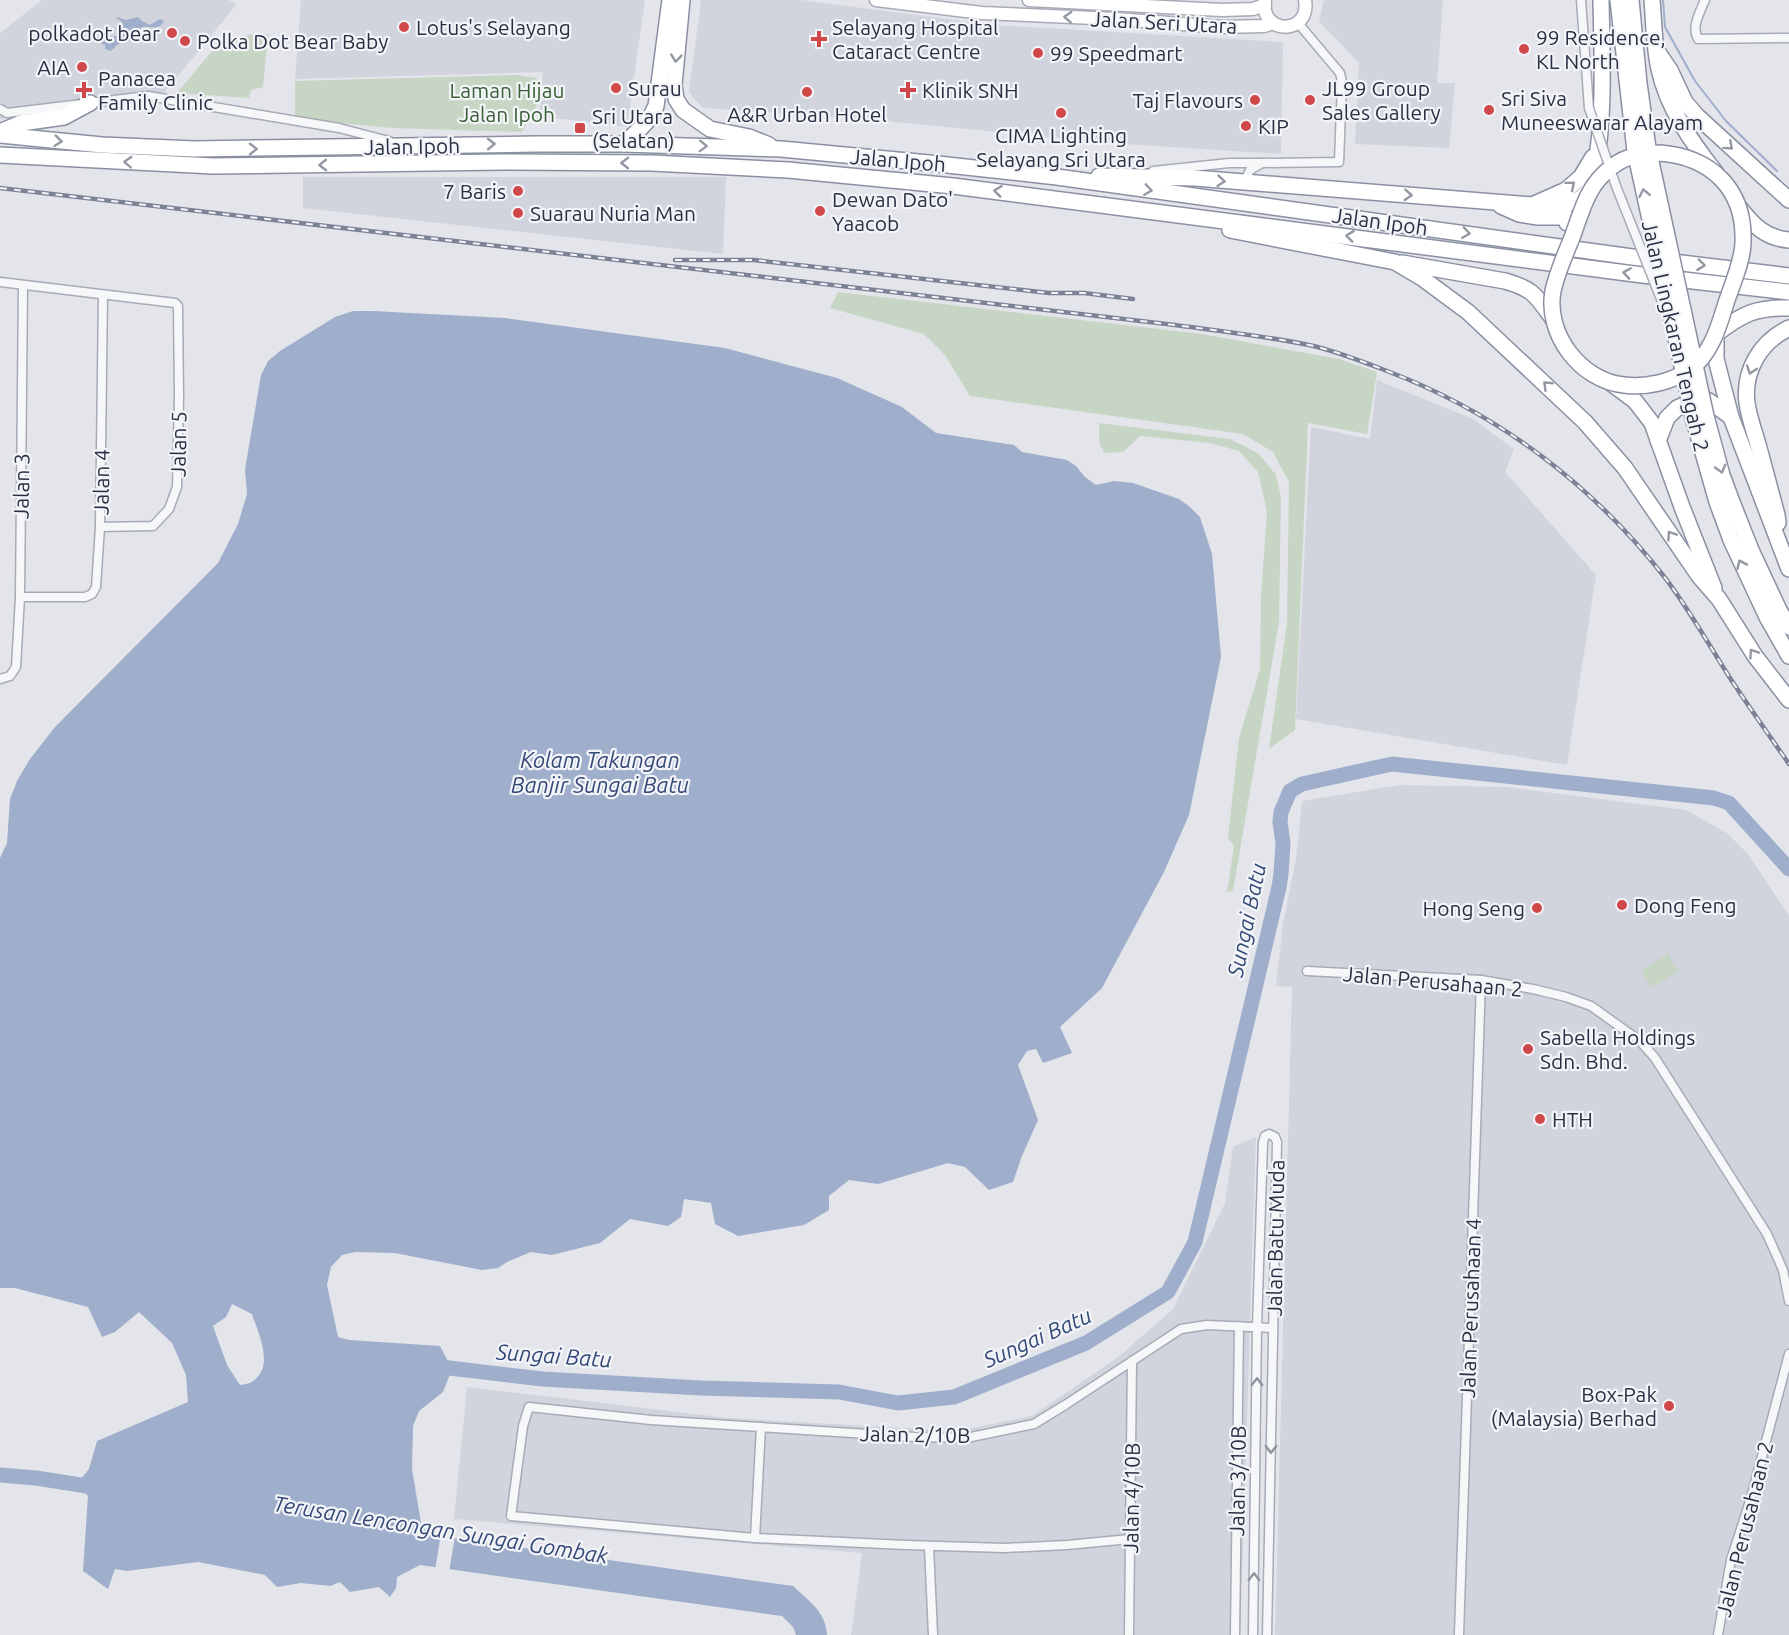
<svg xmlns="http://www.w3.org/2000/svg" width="1789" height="1635" font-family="Ubuntu,sans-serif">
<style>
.built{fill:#d1d4dd}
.green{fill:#c6d5c4}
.water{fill:#9eaecb;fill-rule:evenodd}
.pier{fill:#e3e5eb}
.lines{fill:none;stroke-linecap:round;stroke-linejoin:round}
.stream{stroke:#9eaecb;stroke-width:2}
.river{stroke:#9eaecb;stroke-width:15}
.street-casing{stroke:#a8abb6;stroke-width:11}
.secondary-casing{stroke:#a8abb6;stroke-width:15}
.highway-casing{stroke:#8a90a2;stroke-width:18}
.street{stroke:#f6f7f9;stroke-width:8}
.secondary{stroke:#fff;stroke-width:12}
.highway{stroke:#fff;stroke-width:15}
.rail-casing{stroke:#7c8295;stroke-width:4.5}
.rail{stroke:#f3f4f8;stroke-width:2;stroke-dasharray:7;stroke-linecap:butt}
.street-bridge-casing{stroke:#a8abb6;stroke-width:11;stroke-linecap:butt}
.highway-bridge-casing{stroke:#8a90a2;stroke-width:18;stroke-linecap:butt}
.street-bridge{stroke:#f6f7f9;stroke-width:8}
.highway-bridge{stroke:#fff;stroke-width:15}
.oneway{stroke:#9498a2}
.oneway2{stroke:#90949e}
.poi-dot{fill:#d0484a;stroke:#f3f4f8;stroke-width:2}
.labels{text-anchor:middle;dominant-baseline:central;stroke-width:4.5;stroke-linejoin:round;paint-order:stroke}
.street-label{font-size:21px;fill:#2a3044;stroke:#f3f4f8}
.poi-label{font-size:21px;fill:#2a3044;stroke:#f3f4f8;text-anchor:start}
.park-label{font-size:21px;fill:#3a6038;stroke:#f3f4f8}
.water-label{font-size:22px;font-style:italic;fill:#344978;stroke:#f3f4f8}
</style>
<rect width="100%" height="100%" fill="#e3e5eb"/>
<g class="built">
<polygon points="42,0 229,0 236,5 164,93 0,119 0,33"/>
<polygon points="301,0 645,0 627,127 539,116 543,72 295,79"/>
<polygon points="701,0 801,0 993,25 1283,42 1281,154 1109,143 864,119 703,108 689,92"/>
<polygon points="1324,0 1443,0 1437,83 1455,83 1449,148 1355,144 1359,63 1319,21"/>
<polygon points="303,177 726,177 723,254 303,208"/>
<polygon points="1377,380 1473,419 1514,449 1505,472 1596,575 1567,765 1296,719 1311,427 1370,439"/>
<polygon points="1400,785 1506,787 1686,810 1727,833 1748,854 1789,916 1789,1635 1275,1635 1292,987 1276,986 1283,924 1296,859 1302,801"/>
<polygon points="1256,1137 1240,1635 851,1635 862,1553 454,1519 467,1387 728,1418 957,1431 1032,1416 1117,1358 1173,1309 1225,1203 1233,1147"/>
</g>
<g class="green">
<polygon points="250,34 268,34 263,87 251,90 249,98 177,93 212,51"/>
<path d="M517,75l19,3c11,17 -5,38 -14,54l-130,-4 -97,-9v-38z"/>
<polygon points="838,292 1202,334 1339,359 1377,372 1367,434 1308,423 1295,730 1269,749 1287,623 1289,482 1273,452 1243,434 970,396 945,355 924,334 830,308"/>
<polygon points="1099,423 1230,439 1258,453 1276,475 1281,497 1279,622 1233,891 1227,892 1234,846 1228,838 1239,738 1260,669 1261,597 1267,512 1258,472 1239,451 1210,443 1140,436 1123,452 1104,453 1099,441"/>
<polygon points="1668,954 1678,971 1652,988 1641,971"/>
</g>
<g class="water">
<path d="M117,17l9,3 12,-3 4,4 8,4 10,-6 4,2c-5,10 -12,5 -22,6 -1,1 -8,3 -9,4l-3,10 -12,3 -7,7 -6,-2v-4l-9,-4v-3c6,-4 15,1 24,-3l3,-10 -2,-4 -5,-3z"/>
<path d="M353,311h20l132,7 220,30 112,30 65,29 34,26 78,12 8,7 45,8 9,6 9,11 11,8 18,-4 19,2 46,16 11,8 10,10 12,37 9,103 -32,158 -25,57 -62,116 -42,39 12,26 -29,10 -7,-14 -9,2 -9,14 20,55 -16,36 -9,26 -24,8 -24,-23 -17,-4 -70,21 -29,-4 -20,16v14l-25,15 -66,11 -23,-12 -4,-21 -27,-4 -3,18 -13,9 -38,-7 -30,24 -48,12 -21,-3 -24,10 -9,6 -16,2 -87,-17 -40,-1 -13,3 -11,12 -4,18 11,52 11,3 91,6 12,23 -9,23 -24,19 -6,15 -1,43 9,54 7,10 10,3 355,50c16,15 33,26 34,49h-31l-3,-8 -11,-11 -362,-51 -23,12 -1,11 -6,9 -11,-10 -29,5 -10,-10 -10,4 -29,-3 -24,4 -12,-12 -67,-13 -71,9 -12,-2 -7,20 -25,-18 5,-75 -11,-12 12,-15 8,-28 91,-39 -2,-27 -14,-32 -33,-31 -24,20 -13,5 -14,-30 -73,-19h-15v-430l7,-15 3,-44 7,-18 13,-22 25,-32 163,-164 20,-39 9,-30 -2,-25 16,-94 7,-14 12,-10 55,-34zM232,1304l20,10c6,19 23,52 1,67 -3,3 -9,3 -13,4l-13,-20 -14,-39 13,-9z"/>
</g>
<polygon class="pier" points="441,1534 455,1536 449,1572 435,1570"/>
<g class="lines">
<polyline class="stream" points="1663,0 1665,27 1695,81 1726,121 1777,171"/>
<g class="river">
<polyline points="433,1366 542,1379 701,1388 839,1392 898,1403 954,1397 1086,1343 1168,1292 1195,1242 1279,887 1281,874 1283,843 1280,822 1281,812 1290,791 1302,784 1392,764 1714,798 1729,803 1789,869"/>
<polyline points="0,1475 36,1478 87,1486 95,1478"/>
</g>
<defs>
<g id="street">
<polyline points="1581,0 1589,108"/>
<path d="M1705,0c-5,12 -14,27 -7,39l91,-1"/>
<polyline points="0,109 7,113 148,96 339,128 389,141"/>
<polyline points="1262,163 1339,162 1342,82 1340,73 1298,23"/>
<polyline points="1153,171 1229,163 1262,163 1250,170 1247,176 1251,183"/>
<polyline points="0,282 175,303 178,306 179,397 177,487 169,509 153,526 100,527"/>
<polyline points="20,597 85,597 92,594 96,587 100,527 103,295"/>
<polyline points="0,679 10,676 16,667 20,597 23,285"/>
<polyline points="1307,971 1481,980 1533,989 1566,997 1591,1006 1640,1041 1655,1058 1767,1234 1783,1270 1789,1301"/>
<polyline points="755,1538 761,1427"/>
<polyline points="1130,1539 1067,1545 1004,1548 906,1545 755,1538 511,1516 523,1426 529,1407 651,1420 915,1437 966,1438 1034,1424 1065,1405 1181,1329 1207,1325 1273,1328"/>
<polyline points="929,1546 933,1635"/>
<polyline points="1129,1635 1132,1361"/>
<polyline points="1235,1635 1239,1326"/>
<polyline points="1253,1635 1257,1327 1263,1142 1265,1136 1269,1134 1275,1137 1277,1142 1267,1635"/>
<polyline points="1459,1635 1481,980"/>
<polyline points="1718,1635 1731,1560 1751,1498 1789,1354"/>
</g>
<g id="secondary">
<polyline points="876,0 982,13 1116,19 1222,27 1264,26 1273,23"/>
<polyline points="1029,0 1222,10 1253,9 1265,5"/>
<path d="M1265,0c-6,35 46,36 40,0"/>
</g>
<g id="highway">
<polyline points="682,0 674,85 676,99 683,110 710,129 749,137 769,145"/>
<path d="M1652,0c2,23 2,47 7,69 8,38 33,74 57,104"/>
<polyline points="1657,51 1670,70 1685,102 1697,116 1789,200"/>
<polyline points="0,132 21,123 64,117 90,103"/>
<polyline points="0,135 102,145 194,149 536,144 624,144 781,149 929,163 1057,177 1632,257 1789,276"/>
<path d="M624,144c12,-12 26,-22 32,-38l14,-106"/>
<polyline points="0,155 213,166 503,162 652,163 788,170 953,186 1658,277 1789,292"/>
<path d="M1099,176l96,2 337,27c20,4 46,2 58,-17 3,-4 4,-13 5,-18 10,-55 7,-114 6,-170"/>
<polyline points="1532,205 1566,190 1581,177 1593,157"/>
<polyline points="1501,206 1519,214 1538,217 1566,217 1567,223"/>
<path d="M1739,207c14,18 26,31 50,33"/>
<polyline points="1230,230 1395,262 1422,278 1468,312 1585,422 1625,468 1699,576 1719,599 1755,656 1789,700"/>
<path d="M1402,263l103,18c29,8 31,15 48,38"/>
<path d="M1789,308c-33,-1 -47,6 -73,26v25l15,58 58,152"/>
<polyline points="1611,383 1635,401 1652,423 1682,507 1714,588"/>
<polyline points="1658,441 1667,418 1677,408 1695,400 1709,401 1731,417"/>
<path d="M1778,523l-1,-8c-6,-23 -12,-45 -18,-67 -4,-15 -10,-30 -12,-45 -4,-32 13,-61 42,-75"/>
<polyline points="1779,610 1789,627"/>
<polyline points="1767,617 1789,656"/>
</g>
</defs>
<use href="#street" class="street-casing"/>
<use href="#secondary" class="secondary-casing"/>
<use href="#highway" class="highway-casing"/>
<use href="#street" class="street"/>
<use href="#secondary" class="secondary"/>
<use href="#highway" class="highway"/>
<defs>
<g id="rail">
<path d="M0,188l1175,137c45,6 90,11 134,20 27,6 52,16 78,26 111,42 206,114 279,208 24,32 43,66 64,99 19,29 39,57 59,86"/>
<polyline points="675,260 754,260 1049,293 1084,293 1133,299"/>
</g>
</defs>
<use href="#rail" class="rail-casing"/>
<use href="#rail" class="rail"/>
<defs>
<polyline id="street-bridge" points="1589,108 1616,186 1663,304"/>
<g id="highway-bridge">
<polyline points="1618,0 1635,151 1694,421 1717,502 1731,540 1767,617"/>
<polyline points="1631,0 1639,83 1648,148 1706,416 1722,475 1732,502 1751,550 1779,610"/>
<path d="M1660,153c51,4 85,36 83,89 0,18 -11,43 -17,61 -7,23 -15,52 -37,67 -18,12 -43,18 -65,15 -43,-4 -79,-51 -71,-94 4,-19 13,-38 20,-56 10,-28 15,-51 40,-69 14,-11 30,-12 47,-13z"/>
</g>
</defs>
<use href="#street-bridge" class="street-bridge-casing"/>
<use href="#highway-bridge" class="highway-bridge-casing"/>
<use href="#street-bridge" class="street-bridge"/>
<use href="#highway-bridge" class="highway-bridge"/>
</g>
<defs><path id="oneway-chevron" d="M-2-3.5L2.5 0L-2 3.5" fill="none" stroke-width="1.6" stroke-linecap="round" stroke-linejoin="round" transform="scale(1.5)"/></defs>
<g class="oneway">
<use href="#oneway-chevron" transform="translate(1068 17) rotate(-177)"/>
<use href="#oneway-chevron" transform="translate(676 58) rotate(96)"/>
<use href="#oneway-chevron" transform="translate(58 141) rotate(6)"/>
<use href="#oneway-chevron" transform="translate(491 144) rotate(-1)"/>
<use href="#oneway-chevron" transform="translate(703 146) rotate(2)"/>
<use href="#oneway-chevron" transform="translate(1729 146) rotate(42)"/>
<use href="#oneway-chevron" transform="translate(253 149) rotate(-1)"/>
<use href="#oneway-chevron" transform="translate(128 162) rotate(-177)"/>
<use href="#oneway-chevron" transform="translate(625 163) rotate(-180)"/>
<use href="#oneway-chevron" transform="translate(323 165) rotate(179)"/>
<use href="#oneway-chevron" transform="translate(1221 181) rotate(5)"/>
<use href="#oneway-chevron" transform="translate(1571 185) rotate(-40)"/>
<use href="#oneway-chevron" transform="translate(1148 190) rotate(8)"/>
<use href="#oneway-chevron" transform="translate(998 191) rotate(-173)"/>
<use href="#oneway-chevron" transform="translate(1644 193) rotate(-102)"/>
<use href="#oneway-chevron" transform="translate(1408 195) rotate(4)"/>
<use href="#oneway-chevron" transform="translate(1466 233) rotate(8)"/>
<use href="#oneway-chevron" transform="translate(1350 236) rotate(-173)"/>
<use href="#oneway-chevron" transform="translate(1701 265) rotate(7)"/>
<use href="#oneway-chevron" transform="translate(1627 273) rotate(-171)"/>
<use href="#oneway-chevron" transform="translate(1751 370) rotate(109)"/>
<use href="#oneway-chevron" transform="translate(1547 385) rotate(-136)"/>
<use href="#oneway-chevron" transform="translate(1721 469) rotate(74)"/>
<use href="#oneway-chevron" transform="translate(1671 535) rotate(-124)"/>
<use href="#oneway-chevron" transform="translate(1741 564) rotate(-114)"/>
<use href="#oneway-chevron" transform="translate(1753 653) rotate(-124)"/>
</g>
<g class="oneway2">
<use href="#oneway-chevron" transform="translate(1257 1382) rotate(-89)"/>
<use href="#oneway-chevron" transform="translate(1271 1449) rotate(91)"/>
<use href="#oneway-chevron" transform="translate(1254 1577) rotate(-89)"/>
</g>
<g class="poi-dot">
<circle cx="404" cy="27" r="6"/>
<circle cx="172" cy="33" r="6"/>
<path d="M816 30h6v6h6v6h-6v6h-6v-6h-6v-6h6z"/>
<circle cx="185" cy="41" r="6"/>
<circle cx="1524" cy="49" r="6"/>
<circle cx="1038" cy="53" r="6"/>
<circle cx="82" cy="67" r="6"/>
<circle cx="616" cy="88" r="6"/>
<path d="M81 81h6v6h6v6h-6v6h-6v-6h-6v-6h6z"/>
<path d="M905 81h6v6h6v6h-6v6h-6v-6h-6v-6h6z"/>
<circle cx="807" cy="92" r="6"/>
<circle cx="1255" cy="100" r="6"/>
<circle cx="1310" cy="100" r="6"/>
<circle cx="1489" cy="110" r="6"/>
<circle cx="1061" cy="113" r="6"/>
<circle cx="1246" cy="126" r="6"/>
<rect x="574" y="122" width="12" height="12" rx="3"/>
<circle cx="518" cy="191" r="6"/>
<circle cx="820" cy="211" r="6"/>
<circle cx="518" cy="213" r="6"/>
<circle cx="1622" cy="905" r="6"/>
<circle cx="1537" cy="908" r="6"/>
<circle cx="1528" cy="1049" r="6"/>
<circle cx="1540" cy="1119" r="6"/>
<circle cx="1669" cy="1406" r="6"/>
</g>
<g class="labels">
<g class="street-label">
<text transform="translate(1164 22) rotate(3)">Jalan Seri Utara</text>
<text transform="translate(412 146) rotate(-1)">Jalan Ipoh</text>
<text transform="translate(898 160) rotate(5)">Jalan Ipoh</text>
<text transform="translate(1380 221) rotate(8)">Jalan Ipoh</text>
<text transform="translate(1676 336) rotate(77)">Jalan Lingkaran Tengah 2</text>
<text transform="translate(178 444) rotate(-89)">Jalan 5</text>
<text transform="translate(101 482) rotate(-89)">Jalan 4</text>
<text transform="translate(21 486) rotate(-89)">Jalan 3</text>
<text transform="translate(1433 981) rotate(5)">Jalan Perusahaan 2</text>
<text transform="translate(1275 1238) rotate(-89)">Jalan Batu Muda</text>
<text transform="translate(1470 1308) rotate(-88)">Jalan Perusahaan 4</text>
<text transform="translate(915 1434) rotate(1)">Jalan 2/10B</text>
<text transform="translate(1237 1481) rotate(-89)">Jalan 3/10B</text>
<text transform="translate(1131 1498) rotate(-89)">Jalan 4/10B</text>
<text transform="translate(1744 1529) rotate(-76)">Jalan Perusahaan 2</text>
</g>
<g class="poi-label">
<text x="416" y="27">Lotus's Selayang</text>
<text x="832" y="27">Selayang Hospital<tspan x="832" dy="24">Cataract Centre</tspan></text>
<text x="160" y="33" text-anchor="end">polkadot bear</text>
<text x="1536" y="37">99 Residence,<tspan x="1536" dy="24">KL North</tspan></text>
<text x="197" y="41">Polka Dot Bear Baby</text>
<text x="1050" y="53">99 Speedmart</text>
<text x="70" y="67" text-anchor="end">AIA</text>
<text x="98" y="78">Panacea<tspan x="98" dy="24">Family Clinic</tspan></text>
<text x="628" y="88">Surau</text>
<text x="1322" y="88">JL99 Group<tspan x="1322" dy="24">Sales Gallery</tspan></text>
<text x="922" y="90">Klinik SNH</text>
<text x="1501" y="98">Sri Siva<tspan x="1501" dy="24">Muneeswarar Alayam</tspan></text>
<text x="1243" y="100" text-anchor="end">Taj Flavours</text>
<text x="807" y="114" text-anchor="middle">A&amp;R Urban Hotel</text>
<text x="592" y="116">Sri Utara<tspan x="592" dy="24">(Selatan)</tspan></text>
<text x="1258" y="126">KIP</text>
<text x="1061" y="135" text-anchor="middle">CIMA Lighting<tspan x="1061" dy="24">Selayang Sri Utara</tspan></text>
<text x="506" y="191" text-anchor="end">7 Baris</text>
<text x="832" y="199">Dewan Dato'<tspan x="832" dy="24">Yaacob</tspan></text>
<text x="530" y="213">Suarau Nuria Man</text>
<text x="1634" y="905">Dong Feng</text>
<text x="1525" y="908" text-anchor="end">Hong Seng</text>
<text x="1540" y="1037">Sabella Holdings<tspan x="1540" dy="24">Sdn. Bhd.</tspan></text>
<text x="1552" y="1119">HTH</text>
<text x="1657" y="1394" text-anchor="end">Box-Pak<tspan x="1657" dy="24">(Malaysia) Berhad</tspan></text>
</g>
<g class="park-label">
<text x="507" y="90">Laman Hijau<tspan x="507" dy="24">Jalan Ipoh</tspan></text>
</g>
<g class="water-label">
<text x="600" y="759">Kolam Takungan<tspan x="600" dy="25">Banjir Sungai Batu</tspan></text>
<text transform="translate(1246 920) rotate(-78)">Sungai Batu</text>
<text transform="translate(1037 1337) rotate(-24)">Sungai Batu</text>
<text transform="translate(554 1355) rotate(4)">Sungai Batu</text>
<text transform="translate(441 1529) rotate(9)">Terusan Lencongan Sungai Gombak</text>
</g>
</g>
</svg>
